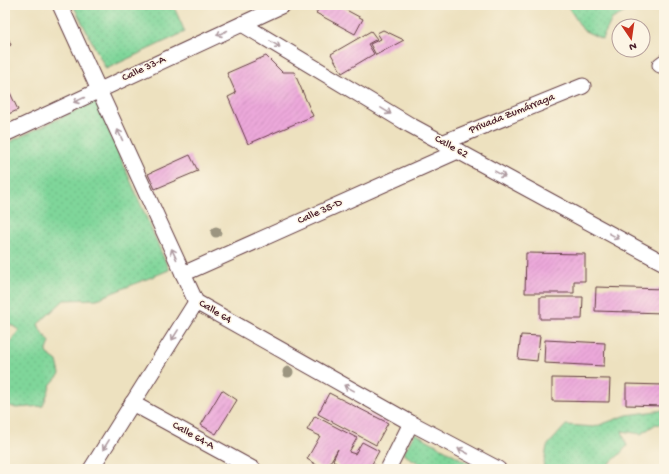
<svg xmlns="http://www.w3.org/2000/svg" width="669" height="474" font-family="'Gochi Hand',sans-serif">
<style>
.park{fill:url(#park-dots);stroke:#647a62}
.building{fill:url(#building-hatch)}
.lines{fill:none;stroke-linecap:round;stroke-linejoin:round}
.minor-casing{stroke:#623c41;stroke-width:17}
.minor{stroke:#fff;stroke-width:15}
.tree{fill:#9c9580}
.oneway{stroke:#ae9aa0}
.labels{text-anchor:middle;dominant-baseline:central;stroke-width:3;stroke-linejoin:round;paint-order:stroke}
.street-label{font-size:11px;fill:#4a1f2b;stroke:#fcf5e5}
</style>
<defs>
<pattern id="park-dots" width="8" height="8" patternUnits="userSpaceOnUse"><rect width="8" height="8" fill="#7fd69a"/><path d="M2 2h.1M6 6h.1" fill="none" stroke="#6fb785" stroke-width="1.8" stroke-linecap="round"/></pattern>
<pattern id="building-hatch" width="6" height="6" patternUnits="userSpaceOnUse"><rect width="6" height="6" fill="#eca8da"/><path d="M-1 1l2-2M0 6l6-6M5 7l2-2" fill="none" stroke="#cc90bb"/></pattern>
</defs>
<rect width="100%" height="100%" fill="#fcf5e5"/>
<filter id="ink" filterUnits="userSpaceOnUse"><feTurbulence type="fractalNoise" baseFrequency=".025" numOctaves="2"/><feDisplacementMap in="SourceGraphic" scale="8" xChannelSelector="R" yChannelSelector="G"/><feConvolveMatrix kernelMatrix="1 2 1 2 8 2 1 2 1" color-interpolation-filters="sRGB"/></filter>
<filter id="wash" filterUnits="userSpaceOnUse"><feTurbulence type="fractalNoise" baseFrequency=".012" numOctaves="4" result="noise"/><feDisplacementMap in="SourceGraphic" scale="16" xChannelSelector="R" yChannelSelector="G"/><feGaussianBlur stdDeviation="0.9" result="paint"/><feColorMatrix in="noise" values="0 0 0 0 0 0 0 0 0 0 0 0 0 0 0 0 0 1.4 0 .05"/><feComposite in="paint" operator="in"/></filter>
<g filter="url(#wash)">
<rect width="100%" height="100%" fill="#ede1bf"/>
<g class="park">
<polygon points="73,5 173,5 185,32 106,69"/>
<polygon points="567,5 625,5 627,11 612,19 602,39 583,30"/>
<polygon points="96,101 169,270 97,299 64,300 38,324 41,331 50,342 46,353 57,361 60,374 51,384 43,406 16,408 5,404 5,349 7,348 19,330 5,321 5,144"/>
<polygon points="664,410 664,425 656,424 641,434 622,431 627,446 618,456 602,469 545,469 543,468 547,446 566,425 594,427 627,415"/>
<polygon points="415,433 479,469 429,469 403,454"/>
</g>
<g id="blocks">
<g class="building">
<polygon points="321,5 337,5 363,19 355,34 316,13"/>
<polygon points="383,30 404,40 376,55 370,44 381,39 377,33"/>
<polygon points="5,31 11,45 5,48"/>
<polygon points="371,31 377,39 368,44 374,54 342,73 331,54"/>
<polygon points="266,56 282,72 294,72 313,116 248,144 228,97 236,93 227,73"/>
<polygon points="7,86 18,110 6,115 5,113 5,87"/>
<polygon points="190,155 198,171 155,189 148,174"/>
<polygon points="526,253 585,254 585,281 574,281 574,293 525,293"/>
<polygon points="596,287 664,289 664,313 595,311"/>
<polygon points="540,297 583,297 582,319 540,319"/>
<polygon points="521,335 540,336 537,361 518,359"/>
<polygon points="545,340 605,343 604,366 544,363"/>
<polygon points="552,378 610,379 609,402 552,401"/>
<polygon points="626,384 664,385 664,406 626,405"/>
<polygon points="222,390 237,400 216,434 201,425"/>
<polygon points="329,393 388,423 376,445 318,414"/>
<polygon points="315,416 357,438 349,452 355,454 362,442 379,451 372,464 378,466 377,469 337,469 339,466 333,460 338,449 326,469 323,469 307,459 320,436 307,430"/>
</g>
</g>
</g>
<g filter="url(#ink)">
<use href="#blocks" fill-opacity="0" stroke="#623c41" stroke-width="1"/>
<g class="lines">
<defs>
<g id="minor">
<polyline points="60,5 196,302 411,423 498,469"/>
<polyline points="242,24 410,125 664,263"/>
<polyline points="660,65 664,62"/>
<polyline points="5,134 283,5"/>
<polyline points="442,143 583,86"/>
<polyline points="183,274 458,151"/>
<polyline points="132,403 253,469"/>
<polyline points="91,469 196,302"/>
<polyline points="388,469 411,423"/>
</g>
</defs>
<use href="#minor" class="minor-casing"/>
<use href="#minor" class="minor"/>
</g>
<g class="tree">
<circle cx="216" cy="232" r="5.5"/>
<circle cx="288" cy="372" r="5.5"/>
</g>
<defs><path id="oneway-shaft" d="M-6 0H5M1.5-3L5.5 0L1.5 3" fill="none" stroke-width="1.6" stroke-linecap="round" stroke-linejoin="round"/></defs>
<g class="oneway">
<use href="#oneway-shaft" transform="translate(222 33) rotate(155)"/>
<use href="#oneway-shaft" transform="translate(275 44) rotate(31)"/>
<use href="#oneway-shaft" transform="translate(79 100) rotate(155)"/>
<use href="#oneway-shaft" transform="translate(386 111) rotate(31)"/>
<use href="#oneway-shaft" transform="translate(120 135) rotate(-115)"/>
<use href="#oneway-shaft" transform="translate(500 174) rotate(29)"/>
<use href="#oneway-shaft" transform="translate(614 236) rotate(29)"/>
<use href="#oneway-shaft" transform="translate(174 254) rotate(-115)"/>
<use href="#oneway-shaft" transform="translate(175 335) rotate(122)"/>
<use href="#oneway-shaft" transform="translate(349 388) rotate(-151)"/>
<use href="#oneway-shaft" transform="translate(106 445) rotate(122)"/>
<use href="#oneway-shaft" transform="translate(463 451) rotate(-152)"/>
</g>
</g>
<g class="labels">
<g class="street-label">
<text transform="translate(144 69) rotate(-25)">Calle 33-A</text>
<text transform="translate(512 114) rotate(-22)">Privada Zumárraga</text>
<text transform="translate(451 147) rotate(29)">Calle 62</text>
<text transform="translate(320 212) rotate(-24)">Calle 35-D</text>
<text transform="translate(215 312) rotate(31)">Calle 64</text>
<text transform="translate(193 436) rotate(29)">Calle 64-A</text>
</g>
</g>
<rect width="669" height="474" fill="none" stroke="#fcf5e5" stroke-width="20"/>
<g transform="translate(631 38) rotate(167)"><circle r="19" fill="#fcf5e5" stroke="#b59f9b"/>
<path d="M0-3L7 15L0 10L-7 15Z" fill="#c8321e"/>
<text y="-6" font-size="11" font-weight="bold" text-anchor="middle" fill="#4a1f2b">N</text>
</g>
</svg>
